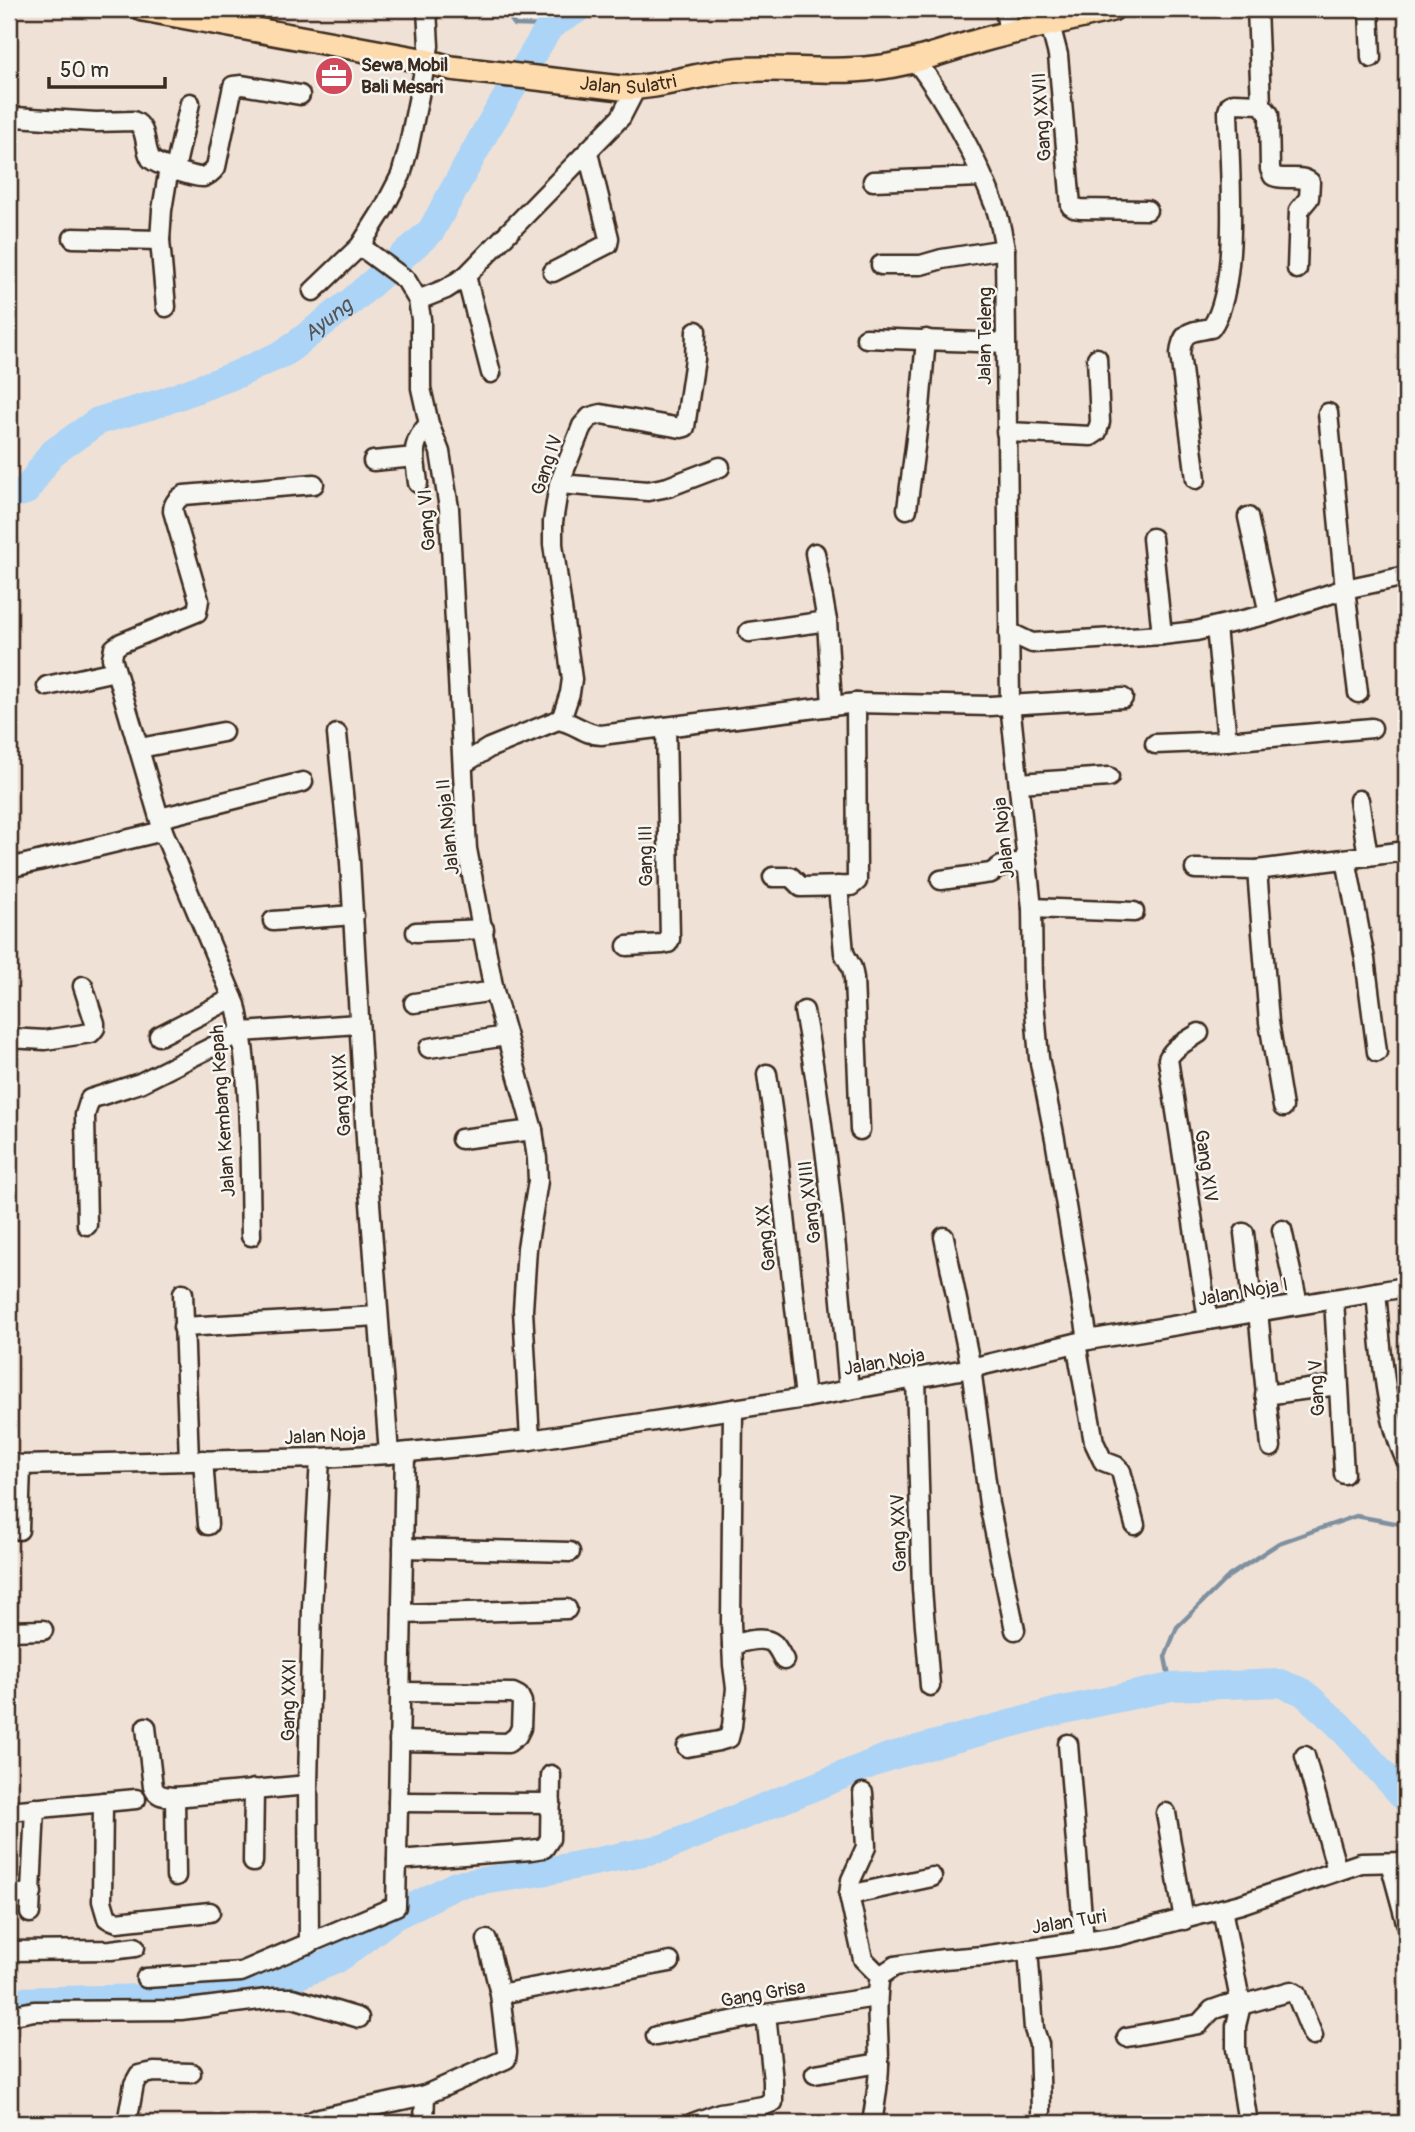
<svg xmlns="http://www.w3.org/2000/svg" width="1415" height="2132" font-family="Pangolin,sans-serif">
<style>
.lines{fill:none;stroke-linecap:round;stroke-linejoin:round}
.stream{stroke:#7e90a0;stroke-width:4.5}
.river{stroke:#abd4f6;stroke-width:28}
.minor-casing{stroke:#3b2a1e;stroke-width:23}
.major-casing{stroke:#3b2a1e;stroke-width:28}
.minor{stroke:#f6f6f2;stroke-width:18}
.major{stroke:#fedbac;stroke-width:23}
.labels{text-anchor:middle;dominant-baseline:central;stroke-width:5;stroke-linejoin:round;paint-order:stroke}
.poi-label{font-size:19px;font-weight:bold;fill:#3b2a1e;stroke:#f6f6f2;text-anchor:start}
.street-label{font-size:19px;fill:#3b2a1e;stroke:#f6f6f2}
.water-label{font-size:21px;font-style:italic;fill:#575454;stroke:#f6f6f2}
</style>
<rect width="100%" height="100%" fill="#f0e1d6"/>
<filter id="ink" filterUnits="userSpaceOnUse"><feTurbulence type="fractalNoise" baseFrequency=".0143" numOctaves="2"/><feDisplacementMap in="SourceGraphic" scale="14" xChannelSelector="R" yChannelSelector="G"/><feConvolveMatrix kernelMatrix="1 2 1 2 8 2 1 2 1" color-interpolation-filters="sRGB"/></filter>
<g filter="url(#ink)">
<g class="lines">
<g class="stream">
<polyline points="503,9 515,25 550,26"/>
<polyline points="1171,1687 1165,1657 1177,1627 1229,1576 1279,1543 1356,1516 1406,1525"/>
</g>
<g class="river">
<path id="s1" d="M9,495l17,-4 25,-37 47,-33 62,-18 78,-29 48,-22 67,-52 78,-69 55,-100 64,-105 28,-17"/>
<polyline points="9,2001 197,1997 262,1990 336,1960 393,1917 456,1885 548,1871 663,1848 888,1757 1054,1712 1171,1687 1280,1683 1303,1692 1338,1724 1406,1799"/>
</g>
<defs>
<g id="minor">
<polyline points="1005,9 1009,34"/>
<polyline points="1046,9 1058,55 1071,206 1074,208 1081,209 1147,210"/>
<polyline points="1257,9 1261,104"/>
<polyline points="1369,9 1371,58"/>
<path d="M916,61c30,39 61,99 79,145 5,13 7,28 10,43l5,455 22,204 1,80 6,70 16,81 33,201"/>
<path d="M9,114l6,3 81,5 37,-1c16,6 10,26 18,38 5,6 45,19 52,18 6,-2 10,-6 13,-10l17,-81 9,-1 58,10"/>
<polyline points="175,169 190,103"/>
<polyline points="873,181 981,177"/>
<polyline points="73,238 160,240"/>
<polyline points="360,246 406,280 418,300 421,319 421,388 429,424 440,452 449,508 467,849 494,991 533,1130 537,1159 538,1181 527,1248 523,1310 530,1440"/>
<polyline points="881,265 921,265 942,259 1005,249"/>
<polyline points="553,272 608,244 609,238 588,153"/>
<polyline points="466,276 491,373"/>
<polyline points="313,291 360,246 384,208 401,175 408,150 429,46 427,9"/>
<polyline points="418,300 446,289 466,276 621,117 636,88"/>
<polyline points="166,307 160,240 162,210 169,168"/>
<polyline points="866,338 1005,343"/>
<polyline points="1328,413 1345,589 1358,693"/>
<polyline points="1006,432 1091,436 1097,432 1100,422 1097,358"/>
<polyline points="373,461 415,457"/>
<path d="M1196,479l-16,-125c2,-24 11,-22 31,-26 30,-40 18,-166 17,-217l2,-6 4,-2 27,1 8,10 1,55 3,7c12,5 26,-2 37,6l-1,16 -10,12 -2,59"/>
<path d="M418,483c-3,-27 -9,-38 11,-59"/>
<polyline points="559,484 648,491 668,487 720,467"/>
<polyline points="907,509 920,408 926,339"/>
<polyline points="1248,517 1269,614"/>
<polyline points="1152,538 1162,635"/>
<polyline points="815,553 827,621 832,706"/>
<polyline points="1216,627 1227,741"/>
<polyline points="749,632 827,621"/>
<polyline points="1009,632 1032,643 1162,635 1196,631 1269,614 1345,589 1406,576"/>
<polyline points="47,686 115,671"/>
<polyline points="561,720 570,693 572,679 553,544 553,522 559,484 582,426 590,417 601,414 681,428 685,427 695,359 696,331"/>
<polyline points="337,734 350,862 369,1190 389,1454"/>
<polyline points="1155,744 1227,741 1372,728"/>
<polyline points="140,748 223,732"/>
<path d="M463,764l26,-16 69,-28c16,2 27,15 43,15l255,-32 134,3 133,-8"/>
<polyline points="1019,783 1109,777"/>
<polyline points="1359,800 1368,856"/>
<polyline points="160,818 303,782"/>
<polyline points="1346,859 1365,959 1377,1052"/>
<polyline points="9,868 163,831"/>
<polyline points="1195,869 1257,870 1406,851"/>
<polyline points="1257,870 1269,1022 1283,1107"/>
<polyline points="773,877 791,877 801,887 851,886 857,881 856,703"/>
<polyline points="941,880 991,873 1001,866 1027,861"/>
<polyline points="838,886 844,953 852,968 854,978 860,1130"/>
<polyline points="1032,908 1134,912"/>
<polyline points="273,921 354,915"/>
<polyline points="416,932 484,929"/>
<polyline points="627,946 663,944 668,943 670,939 666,727"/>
<polyline points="414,1003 494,991"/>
<path d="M804,1011c23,125 34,252 45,379"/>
<path d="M1199,1033c-10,7 -26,14 -31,26l40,261"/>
<polyline points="159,1036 233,998"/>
<polyline points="9,1038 45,1040 91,1033 95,1028 95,1023 83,986"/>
<polyline points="429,1048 506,1036"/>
<polyline points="767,1074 777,1144 805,1398"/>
<polyline points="461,1139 533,1130"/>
<polyline points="87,1225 85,1115 90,1099 140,1083 242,1032 358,1024"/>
<polyline points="1282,1230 1298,1304"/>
<polyline points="1244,1233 1253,1312"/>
<path d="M251,1236c-2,-74 1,-159 -15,-231l-73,-174 -51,-173 2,-10 7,-5 76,-31 2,-12 -26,-89c0,-8 4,-12 11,-16l130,-11"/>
<polyline points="944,1237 971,1368 989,1504 1015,1630"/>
<path d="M1376,1292c5,51 8,123 30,168"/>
<polyline points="183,1293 189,1460"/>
<polyline points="1334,1299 1344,1474"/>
<polyline points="1258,1311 1271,1447"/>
<polyline points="183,1327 378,1316"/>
<polyline points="1076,1343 1094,1442 1103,1461 1116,1466 1121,1471 1135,1525"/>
<polyline points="916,1378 922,1589 930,1686"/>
<polyline points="1265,1395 1338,1385"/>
<polyline points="203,1460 208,1525"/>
<polyline points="9,1463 21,1465 320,1458 389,1454 530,1440 805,1398 971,1368 1088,1340 1406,1287"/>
<polyline points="19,1530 21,1465"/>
<polyline points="403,1548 570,1552"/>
<polyline points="402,1614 567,1609"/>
<polyline points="9,1631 43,1630"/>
<path d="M732,1645c11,-3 32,-10 42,-1 4,4 7,11 10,16"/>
<path d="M146,1727l7,60c4,10 12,9 22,10l133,-12"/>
<polyline points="399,1741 508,1743 517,1736 521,1728 522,1702 519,1696 513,1693 400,1692"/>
<polyline points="1068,1744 1084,1941"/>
<polyline points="687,1747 719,1741 729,1738 732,1726 736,1688 733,1665 731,1623 733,1409"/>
<polyline points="1305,1756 1337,1870"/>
<polyline points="863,1793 866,1847 851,1880 849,1895 863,1959 880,1976"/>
<polyline points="175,1797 176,1876"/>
<polyline points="103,1802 102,1901 107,1918 117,1922 210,1912"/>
<polyline points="398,1802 551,1803"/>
<polyline points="9,1811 136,1799"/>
<polyline points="1166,1813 1184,1920"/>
<polyline points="397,1860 531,1850 544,1848 550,1839 551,1775"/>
<polyline points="253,1862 254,1789"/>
<polyline points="1390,1863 1406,1922"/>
<polyline points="9,1895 32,1893"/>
<polyline points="849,1895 932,1877"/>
<polyline points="1222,1909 1241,2005 1236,2026 1236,2049 1248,2123"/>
<polyline points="30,1913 35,1808"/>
<polyline points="309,1944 308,1785 312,1608 320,1458"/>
<polyline points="1028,1949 1034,2029 1039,2044 1041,2111"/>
<polyline points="9,1951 111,1950 135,1947"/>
<polyline points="146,1978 241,1972 396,1906 405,1453"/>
<polyline points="500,1994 670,1962"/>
<polyline points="9,2016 34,2011 181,2010 275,1998 293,1998 359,2018"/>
<polyline points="656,2036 766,2014 876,1997"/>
<polyline points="1127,2037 1199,2024 1212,2010 1226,2005 1241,2005 1291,1991 1296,1994 1313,2036"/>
<polyline points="815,2074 879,2063"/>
<polyline points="127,2123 134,2084 139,2075 154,2072 191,2073"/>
<polyline points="308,2123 319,2118 425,2095 506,2059 507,2052 500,1994 487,1940"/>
<polyline points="424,2123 425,2095"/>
<polyline points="693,2123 720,2113 763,2106 773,2102 773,2081 766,2014"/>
<path d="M872,2123c3,-20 7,-39 7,-60 0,-30 -4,-58 1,-87l15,-10 49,-7 39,-3 135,-20 123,-32 120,-41 45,-1"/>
</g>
<g id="major">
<path id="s2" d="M143,9l283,52 25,7 170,20c39,0 76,-14 115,-18 46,-4 93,4 138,-2 38,-4 72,-18 108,-28 43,-12 87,-20 130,-31"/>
</g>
</defs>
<use href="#minor" class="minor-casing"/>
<use href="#major" class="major-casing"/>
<use href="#minor" class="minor"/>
<use href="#major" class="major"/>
</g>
</g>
<defs>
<symbol id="office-disc" viewBox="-11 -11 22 22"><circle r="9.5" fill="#d1495b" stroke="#f6f6f2"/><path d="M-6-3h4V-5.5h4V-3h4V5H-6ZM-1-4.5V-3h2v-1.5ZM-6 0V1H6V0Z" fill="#fff"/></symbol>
</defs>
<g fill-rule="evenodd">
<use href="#office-disc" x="312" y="54" width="44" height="44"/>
</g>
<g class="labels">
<g class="poi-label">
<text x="361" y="65">Sewa Mobil<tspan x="361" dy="22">Bali Mesari</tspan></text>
</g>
<g class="street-label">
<text stroke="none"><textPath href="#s2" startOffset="492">Jalan Sulatri</textPath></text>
<text transform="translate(1042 117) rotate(-94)">Gang XXVII</text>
<text transform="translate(985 336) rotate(-90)">Jalan Teleng</text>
<text transform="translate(547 465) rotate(-72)">Gang IV</text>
<text transform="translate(427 520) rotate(-94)">Gang VI</text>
<text transform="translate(448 827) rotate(-96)">Jalan Noja II</text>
<text transform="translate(1004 838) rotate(-96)">Jalan Noja</text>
<text transform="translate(646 856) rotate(-91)">Gang III</text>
<text transform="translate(342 1095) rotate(-94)">Gang XXIX</text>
<text transform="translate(223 1111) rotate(-94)">Jalan Kembang Kepah</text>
<text transform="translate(1206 1166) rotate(82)">Gang XIV</text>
<text transform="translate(810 1202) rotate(-97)">Gang XVIII</text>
<text transform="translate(766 1238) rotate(-96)">Gang XX</text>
<text transform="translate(1243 1292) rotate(-10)">Jalan Noja I</text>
<text transform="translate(884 1362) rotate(-10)">Jalan Noja</text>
<text transform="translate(1317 1388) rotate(-93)">Gang V</text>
<text transform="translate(325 1436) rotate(-3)">Jalan Noja</text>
<text transform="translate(899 1533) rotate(-92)">Gang XXV</text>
<text transform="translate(289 1700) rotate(-89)">Gang XXXI</text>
<text transform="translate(1069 1922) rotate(-9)">Jalan Turi</text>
<text transform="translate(763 1994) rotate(-10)">Gang Grisa</text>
</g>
<g class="water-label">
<text stroke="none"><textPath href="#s1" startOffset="373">Ayung</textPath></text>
</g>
</g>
<rect width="1415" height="2132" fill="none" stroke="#f6f6f2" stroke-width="35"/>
<rect x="18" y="18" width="1380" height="2097" fill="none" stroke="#3b2a1e" stroke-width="2.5" filter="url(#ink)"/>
<path d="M49 77v10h116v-10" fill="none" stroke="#3b2a1e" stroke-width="3.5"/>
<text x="60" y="77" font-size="21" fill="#3b2a1e" stroke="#f6f6f2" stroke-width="5" paint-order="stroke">50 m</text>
</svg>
